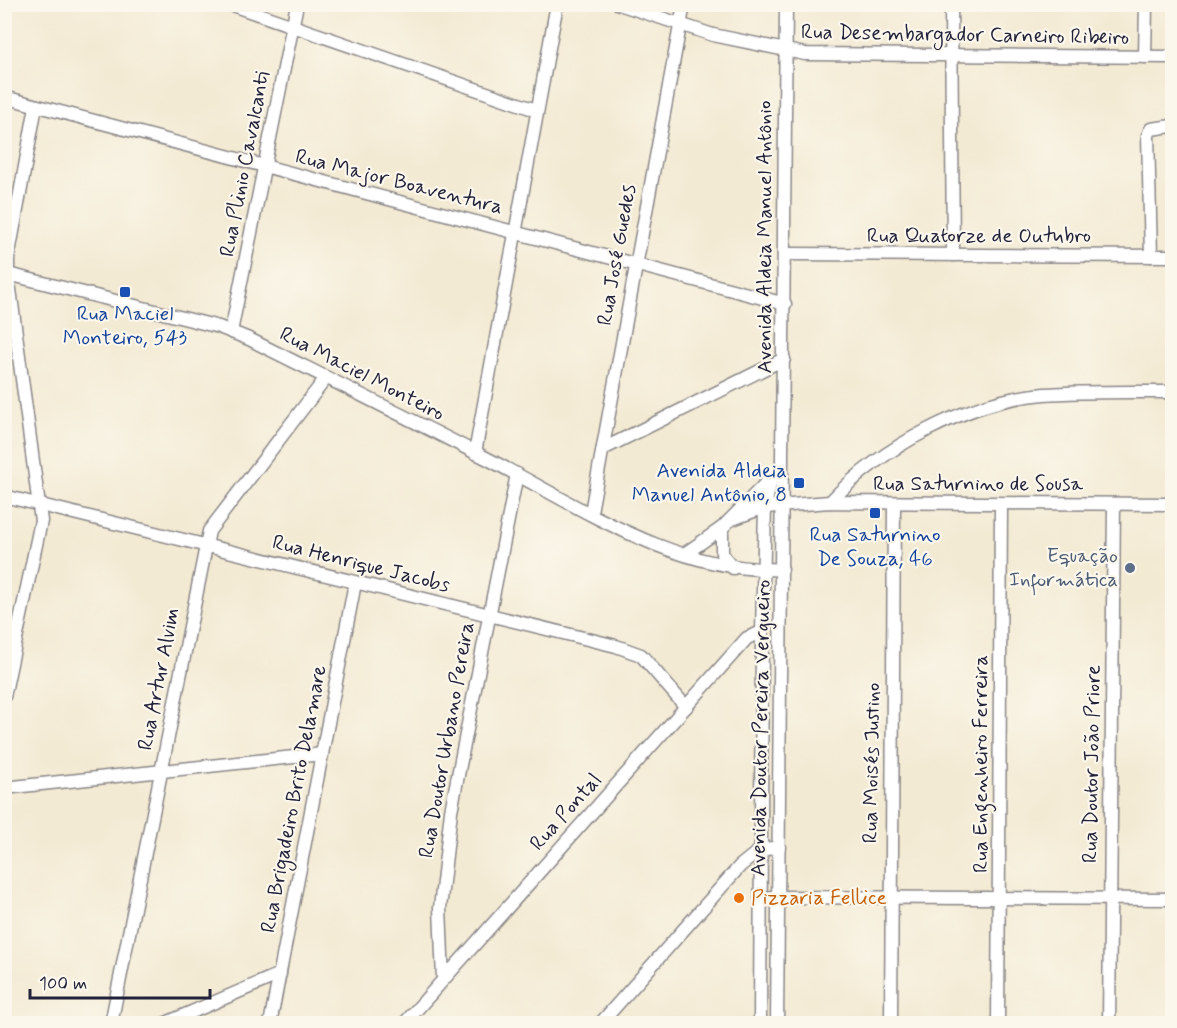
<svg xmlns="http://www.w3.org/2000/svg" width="1177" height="1028" font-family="Mynerve,sans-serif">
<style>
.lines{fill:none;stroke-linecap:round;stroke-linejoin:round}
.minor-casing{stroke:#8a8687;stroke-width:15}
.minor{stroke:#fff;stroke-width:12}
.transit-dot{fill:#1a4fb4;stroke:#fbf7ec;stroke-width:2}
.service-dot{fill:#5c6f8a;stroke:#fbf7ec;stroke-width:2}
.food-dot{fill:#e8710a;stroke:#fbf7ec;stroke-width:2}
.labels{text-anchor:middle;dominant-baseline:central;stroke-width:4.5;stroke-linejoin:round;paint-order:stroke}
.street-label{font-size:21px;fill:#22223b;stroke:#fbf7ec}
.transit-label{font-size:21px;fill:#164399;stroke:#fbf7ec}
.service-label{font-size:21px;fill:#4e5e75;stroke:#fbf7ec;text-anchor:end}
.food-label{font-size:21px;fill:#c56008;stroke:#fbf7ec;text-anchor:start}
</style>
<rect width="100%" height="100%" fill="#fbf7ec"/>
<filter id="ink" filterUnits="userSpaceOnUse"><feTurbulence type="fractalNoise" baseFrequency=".0167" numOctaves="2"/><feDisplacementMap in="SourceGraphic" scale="12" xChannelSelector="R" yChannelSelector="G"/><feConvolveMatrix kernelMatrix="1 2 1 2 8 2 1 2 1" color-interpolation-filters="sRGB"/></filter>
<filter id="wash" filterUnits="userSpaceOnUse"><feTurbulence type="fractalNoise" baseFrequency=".008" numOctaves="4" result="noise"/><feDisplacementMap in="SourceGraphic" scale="24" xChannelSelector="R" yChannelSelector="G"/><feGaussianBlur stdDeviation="1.35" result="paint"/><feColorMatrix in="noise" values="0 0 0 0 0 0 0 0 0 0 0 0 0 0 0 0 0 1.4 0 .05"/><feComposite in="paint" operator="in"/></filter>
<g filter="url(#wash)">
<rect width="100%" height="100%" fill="#f3ead3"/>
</g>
<g filter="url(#ink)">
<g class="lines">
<defs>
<g id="minor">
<polyline points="229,4 536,110"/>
<polyline points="619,4 713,35 805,54 1172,57"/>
<polyline points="951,4 953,255"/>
<polyline points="1145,57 1146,4"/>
<polyline points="4,97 785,304"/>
<polyline points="785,254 1172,256"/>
<polyline points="1151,256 1148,135 1151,129 1172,126"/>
<path d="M4,273l215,54 30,12c78,39 157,78 235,118 92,47 191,117 298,112"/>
<polyline points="231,332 297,4"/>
<polyline points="603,449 784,359"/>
<polyline points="475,453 557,4"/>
<polyline points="4,496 616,646 641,655 686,707"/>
<path d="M830,502c51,-55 139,-102 214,-108 42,-3 86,-2 128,-2"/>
<polyline points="591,512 684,4"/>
<polyline points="730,520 765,507 830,502 1172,504"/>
<polyline points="722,528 722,554 733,568"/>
<polyline points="686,553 722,528 771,478"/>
<polyline points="4,697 41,521 8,274 8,259 36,106"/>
<polyline points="4,788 322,754"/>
<polyline points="771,897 1172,899"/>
<polyline points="443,979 440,908 451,811 517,474"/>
<polyline points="111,1024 209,531 326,378"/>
<polyline points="164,1024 280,974"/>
<polyline points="270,1024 355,583"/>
<polyline points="404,1024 747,638 762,632"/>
<polyline points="600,1024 740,866 760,850 779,847"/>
<polyline points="760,1024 762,632 765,507 771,479"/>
<polyline points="777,1024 786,4"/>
<polyline points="891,1024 894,503"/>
<polyline points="998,1024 1001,504"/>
<polyline points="1109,1024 1114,504"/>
</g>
</defs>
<use href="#minor" class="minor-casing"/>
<use href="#minor" class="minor"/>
</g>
</g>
<g class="transit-dot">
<rect x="119" y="286" width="12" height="12" rx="3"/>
<rect x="793" y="477" width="12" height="12" rx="3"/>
<rect x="869" y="507" width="12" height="12" rx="3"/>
</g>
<circle class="service-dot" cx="1130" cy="568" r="6"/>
<circle class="food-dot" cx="739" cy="898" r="6"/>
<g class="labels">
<g class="street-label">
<text transform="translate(965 35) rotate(1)">Rua Desembargador Carneiro Ribeiro</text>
<text transform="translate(245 164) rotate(-79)">Rua Plinio Cavalcanti</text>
<text transform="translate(399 182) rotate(14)">Rua Major Boaventura</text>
<text x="979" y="236">Rua Quatorze de Outubro</text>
<text transform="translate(765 237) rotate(-90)">Avenida Aldeia Manuel Antônio</text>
<text transform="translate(617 255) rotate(-80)">Rua José Guedes</text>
<text transform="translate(362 374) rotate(27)">Rua Maciel Monteiro</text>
<text x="978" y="484">Rua Saturnino de Sousa</text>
<text transform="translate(361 564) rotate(14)">Rua Henrique Jacobs</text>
<text transform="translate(159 679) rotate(-79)">Rua Artur Alvim</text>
<text transform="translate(761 728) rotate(-89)">Avenida Doutor Pereira Vergueiro</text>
<text transform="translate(447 740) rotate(-80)">Rua Doutor Urbano Pereira</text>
<text transform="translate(872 763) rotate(-89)">Rua Moisés Justino</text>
<text transform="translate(981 764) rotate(-90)">Rua Engenheiro Ferreira</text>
<text transform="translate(1092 764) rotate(-89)">Rua Doutor João Priore</text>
<text transform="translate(294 799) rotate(-79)">Rua Brigadeiro Brito Delamare</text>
<text transform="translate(566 812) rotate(-48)">Rua Pontal</text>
</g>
<g class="transit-label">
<text x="125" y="314">Rua Maciel<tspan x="125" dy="24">Monteiro, 543</tspan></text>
<text x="787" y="471" text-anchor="end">Avenida Aldeia<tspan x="787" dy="24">Manuel Antônio, 8</tspan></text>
<text x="875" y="535">Rua Saturnino<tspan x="875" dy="24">De Souza, 46</tspan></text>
</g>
<g class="service-label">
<text x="1118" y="556">Equação<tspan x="1118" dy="24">Informática</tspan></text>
</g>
<g class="food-label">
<text x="751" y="898">Pizzaria Fellice</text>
</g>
</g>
<rect width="1177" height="1028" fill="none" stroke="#fbf7ec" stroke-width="24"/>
<path d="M30 989v9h180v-9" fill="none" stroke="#22223b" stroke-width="3"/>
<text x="39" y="989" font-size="18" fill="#22223b" stroke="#fbf7ec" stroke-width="4.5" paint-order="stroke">100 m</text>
</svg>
